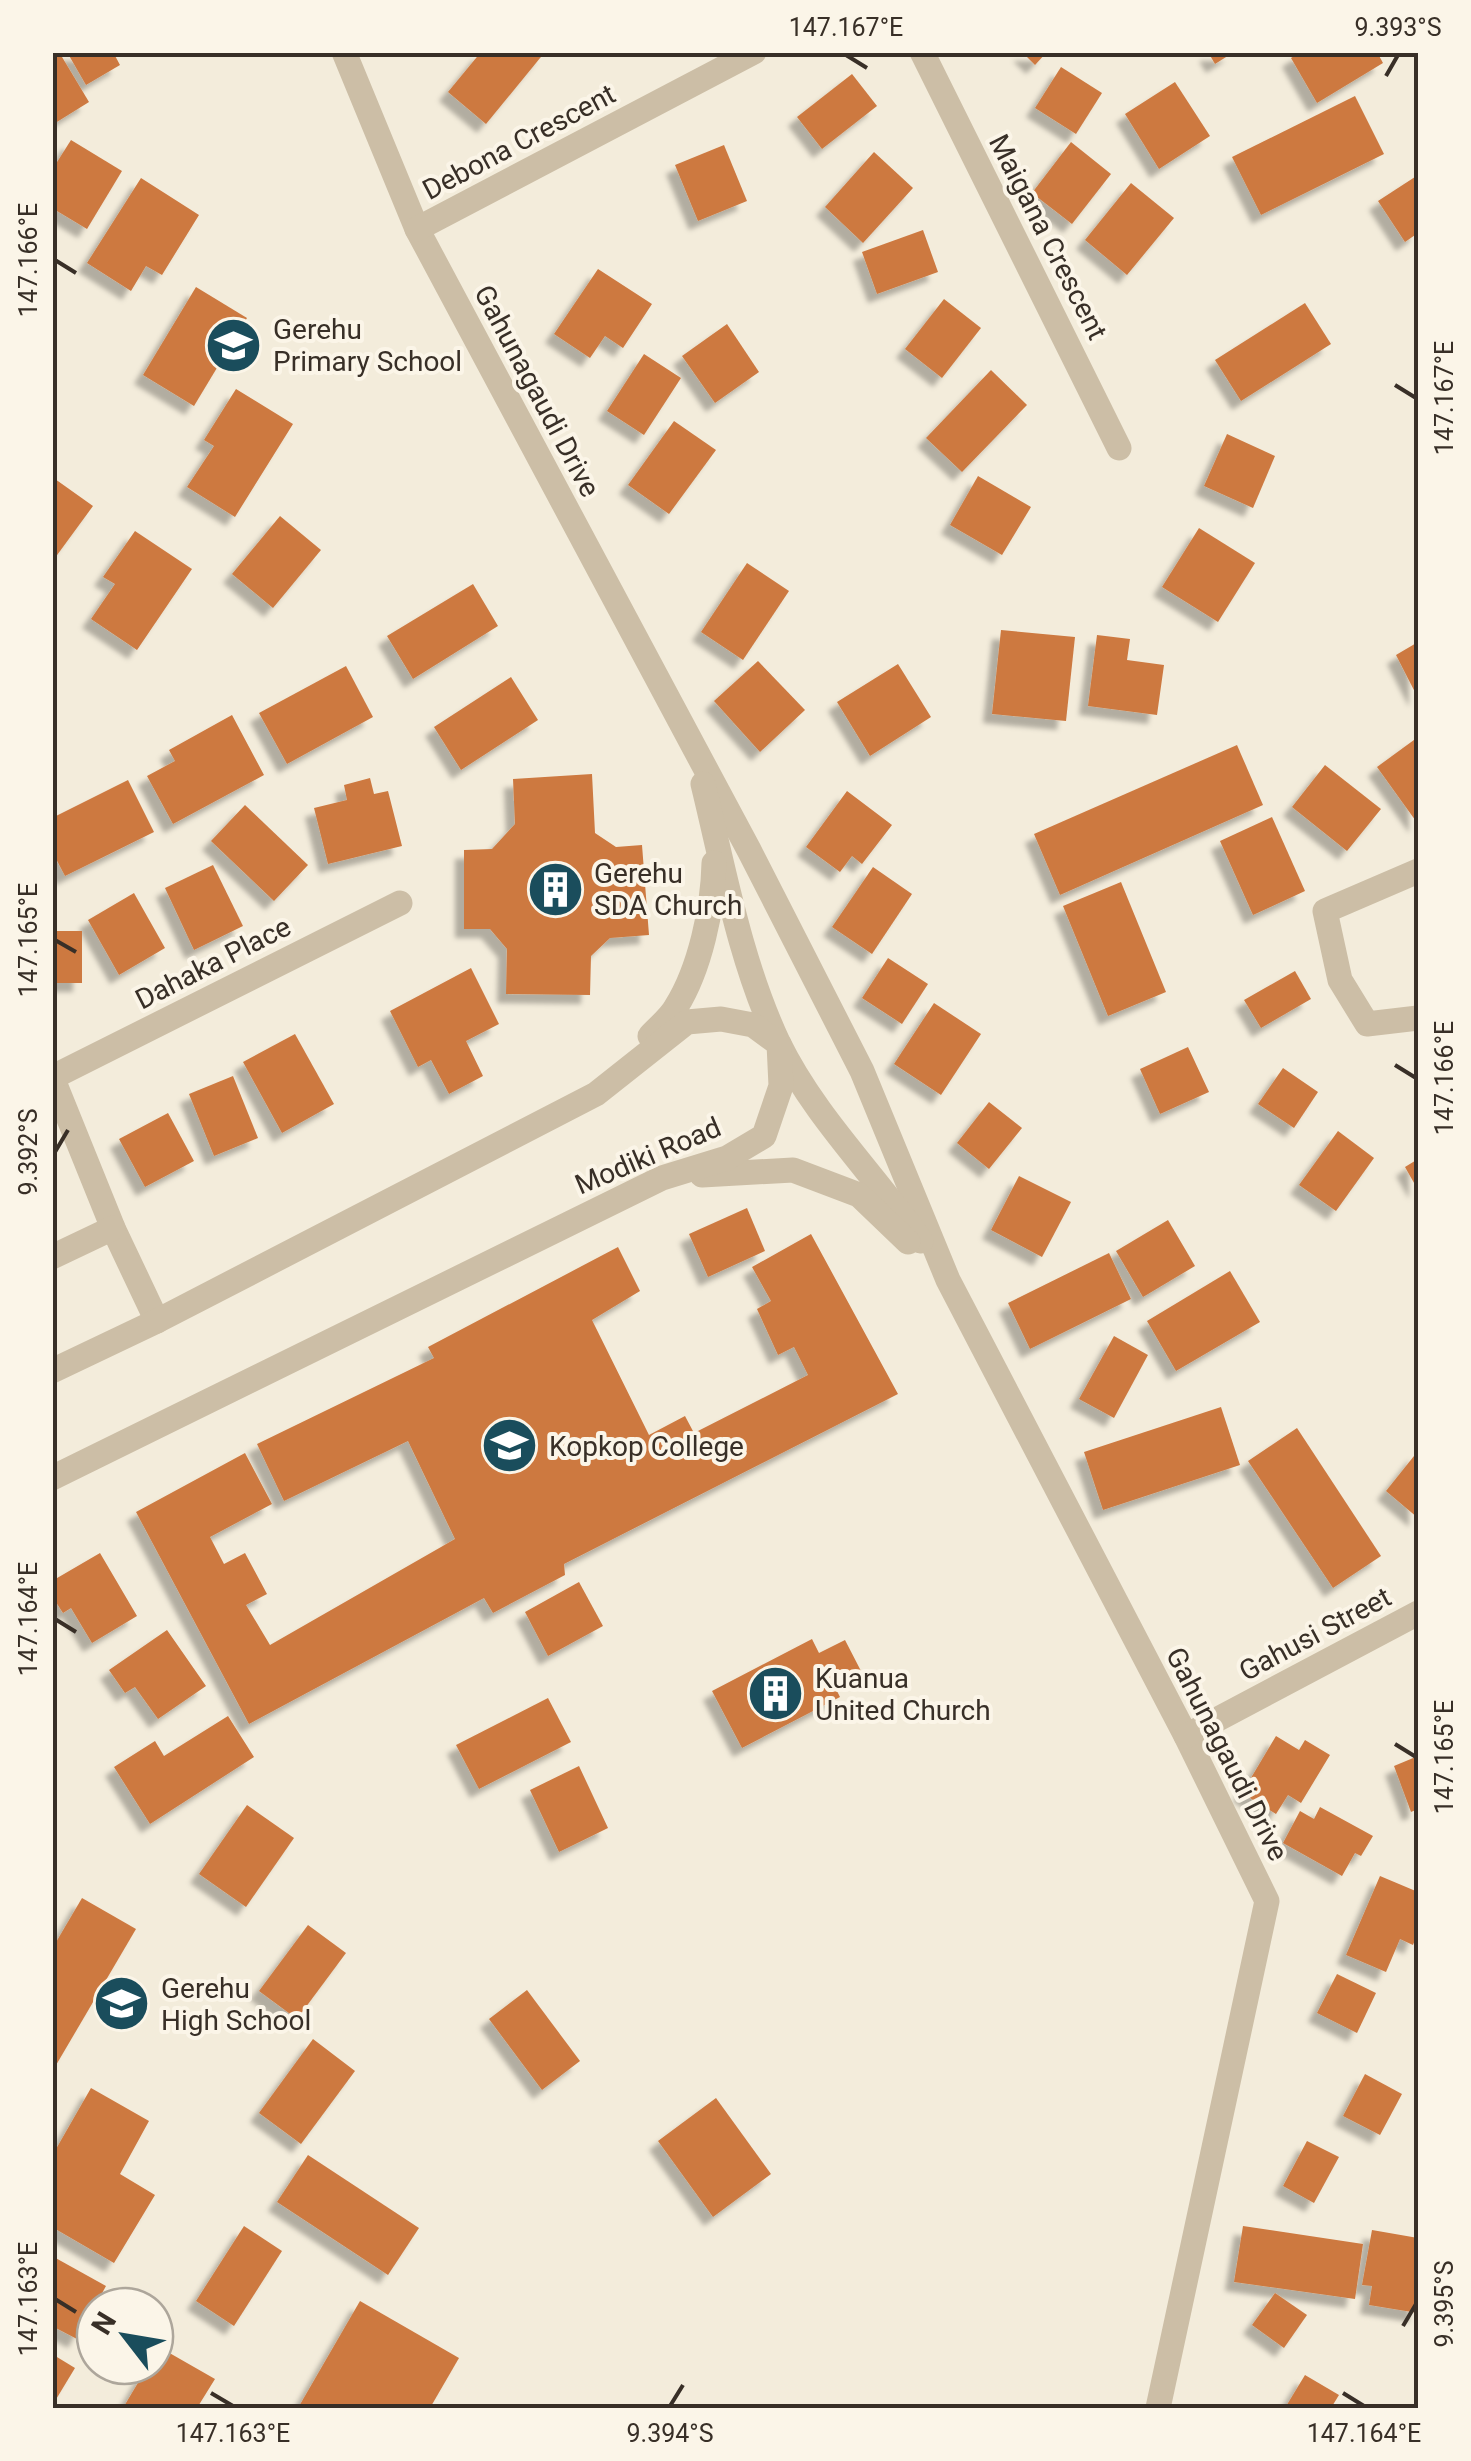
<svg xmlns="http://www.w3.org/2000/svg" width="1471" height="2461" font-family="Roboto,sans-serif">
<style>
.building{fill:#cd7940;filter:url(#shadow)}
.lines{fill:none;stroke-linecap:round;stroke-linejoin:round}
.minor{stroke:#ccbea6;stroke-width:25}
.ticks{fill:none;stroke:#382f27;stroke-width:4}
.labels{text-anchor:middle;dominant-baseline:central;stroke-width:8;stroke-linejoin:round;paint-order:stroke}
.street-label{font-size:28px;fill:#382f27;stroke:#fbf5e8}
.poi-label{font-size:28px;fill:#382f27;stroke:#fbf5e8;text-anchor:start}
.neatline{fill:none;stroke:#382f27;stroke-width:4}
.ticks-label{font-size:25px;text-anchor:middle;fill:#382f27}
</style>
<defs>
<filter id="shadow"><feDropShadow dx="-9" dy="9" stdDeviation="2.5" flood-color="#0004"/></filter>
</defs>
<rect width="100%" height="100%" fill="#f3ecdb"/>
<g class="building">
<polygon points="52,52 59,52 89,102 52,125"/>
<polygon points="67,52 113,52 120,65 86,85"/>
<polygon points="481,52 545,52 486,124 448,92"/>
<polygon points="1022,52 1047,52 1035,65"/>
<polygon points="1208,52 1234,52 1215,64"/>
<polygon points="1300,52 1377,52 1383,63 1317,103 1291,58"/>
<polygon points="1061,67 1102,93 1076,134 1035,108"/>
<polygon points="852,74 877,106 822,149 797,117"/>
<polygon points="1175,82 1210,136 1159,169 1125,114"/>
<polygon points="1355,96 1384,154 1261,215 1232,157"/>
<polygon points="71,140 122,171 87,229 52,208 52,170"/>
<polygon points="1071,142 1111,174 1072,224 1032,193"/>
<polygon points="724,145 747,201 698,221 675,165"/>
<polygon points="874,152 913,188 863,243 825,207"/>
<polygon points="1418,175 1418,233 1405,242 1378,201"/>
<polygon points="141,178 199,215 162,275 146,266 131,291 87,263"/>
<polygon points="1131,183 1174,218 1127,275 1085,240"/>
<polygon points="923,230 938,272 877,294 862,252"/>
<polygon points="598,269 652,304 623,348 605,336 590,358 554,334"/>
<polygon points="196,287 247,318 194,406 143,375"/>
<polygon points="944,299 981,328 942,378 905,349"/>
<polygon points="1305,303 1331,344 1241,401 1215,360"/>
<polygon points="727,324 759,372 715,403 682,356"/>
<polygon points="644,354 681,378 644,435 607,411"/>
<polygon points="991,370 1027,405 962,472 926,438"/>
<polygon points="236,389 293,424 235,517 187,487 214,446 204,440"/>
<polygon points="674,421 716,450 669,514 628,485"/>
<polygon points="1227,434 1275,456 1253,508 1204,486"/>
<polygon points="978,476 1031,507 1002,555 950,525"/>
<polygon points="55,479 93,506 52,562 52,482"/>
<polygon points="280,516 321,550 273,608 232,574"/>
<polygon points="1199,528 1255,563 1218,622 1162,587"/>
<polygon points="135,531 192,569 137,650 91,619 115,584 103,577"/>
<polygon points="747,563 789,591 743,660 701,632"/>
<polygon points="473,584 498,626 413,679 387,636"/>
<polygon points="1001,630 1075,637 1066,721 992,714"/>
<polygon points="1097,635 1130,639 1127,660 1164,665 1157,715 1088,706"/>
<polygon points="1418,642 1418,698 1396,655"/>
<polygon points="758,661 805,710 760,752 714,701"/>
<polygon points="898,664 931,717 870,756 837,702"/>
<polygon points="346,666 373,717 287,764 259,713"/>
<polygon points="511,677 538,720 461,770 434,727"/>
<polygon points="232,715 264,775 173,824 147,776 175,761 169,750"/>
<polygon points="1418,737 1418,824 1377,767"/>
<polygon points="1237,745 1263,805 1060,895 1034,834"/>
<polygon points="1325,765 1381,809 1347,851 1292,807"/>
<polygon points="592,774 595,833 616,847 642,845 649,935 610,938 591,956 590,995 506,994 507,949 490,929 464,929 464,850 492,849 515,824 513,779"/>
<polygon points="370,778 374,794 388,791 402,846 328,864 314,808 347,800 344,785"/>
<polygon points="128,780 154,832 65,876 52,851 52,818"/>
<polygon points="847,791 892,825 862,864 852,856 840,872 806,847"/>
<polygon points="245,805 308,865 274,901 211,841"/>
<polygon points="1272,817 1305,891 1253,915 1220,841"/>
<polygon points="213,865 243,926 194,950 165,888"/>
<polygon points="873,867 912,894 872,954 832,927"/>
<polygon points="1121,882 1166,992 1108,1016 1063,906"/>
<polygon points="134,893 165,948 119,975 88,920"/>
<rect x="52" y="931" width="30" height="52"/>
<polygon points="888,958 928,984 902,1024 862,998"/>
<polygon points="471,968 499,1024 466,1041 483,1076 449,1094 431,1060 418,1067 390,1011"/>
<polygon points="1295,971 1311,999 1261,1028 1244,1000"/>
<polygon points="934,1003 981,1034 941,1095 894,1064"/>
<polygon points="295,1034 334,1104 282,1133 243,1062"/>
<polygon points="1188,1047 1209,1092 1160,1114 1140,1069"/>
<polygon points="1283,1068 1318,1092 1294,1128 1258,1104"/>
<polygon points="233,1076 258,1138 214,1156 189,1094"/>
<polygon points="989,1102 1022,1128 989,1169 957,1143"/>
<polygon points="168,1113 194,1161 145,1187 119,1139"/>
<polygon points="1338,1131 1374,1158 1336,1211 1299,1185"/>
<polygon points="1418,1159 1418,1190 1405,1167"/>
<polygon points="1019,1176 1071,1202 1042,1257 991,1230"/>
<polygon points="747,1208 765,1251 708,1277 689,1234"/>
<polygon points="1168,1220 1195,1266 1143,1297 1116,1251"/>
<polygon points="811,1234 898,1394 564,1564 565,1575 493,1613 484,1598 249,1724 136,1512 245,1453 272,1504 210,1537 224,1564 245,1553 267,1594 246,1605 270,1645 455,1539 408,1441 284,1501 257,1444 434,1358 428,1347 618,1247 640,1291 592,1320 649,1435 685,1416 694,1433 808,1375 794,1347 778,1355 757,1309 771,1301 752,1267"/>
<polygon points="1109,1253 1131,1299 1030,1349 1008,1303"/>
<polygon points="1230,1271 1260,1322 1176,1371 1147,1321"/>
<polygon points="1114,1336 1148,1355 1114,1418 1079,1399"/>
<polygon points="1221,1407 1240,1465 1103,1510 1084,1452"/>
<polygon points="1297,1428 1381,1556 1333,1588 1248,1461"/>
<polygon points="1418,1451 1418,1518 1386,1491"/>
<polygon points="100,1553 137,1616 92,1643 71,1608 63,1613 52,1596 52,1581"/>
<polygon points="579,1582 603,1626 548,1656 525,1612"/>
<polygon points="167,1630 206,1686 158,1719 135,1687 125,1693 109,1670"/>
<polygon points="812,1639 819,1653 845,1640 861,1671 834,1685 840,1697 742,1748 712,1691"/>
<polygon points="548,1698 571,1742 479,1789 456,1745"/>
<polygon points="228,1716 254,1757 150,1824 114,1767 155,1741 164,1756"/>
<polygon points="1276,1736 1299,1750 1305,1740 1330,1755 1301,1803 1288,1795 1276,1814 1242,1793"/>
<polygon points="1418,1756 1418,1809 1411,1812 1394,1766"/>
<polygon points="579,1766 608,1828 559,1852 530,1790"/>
<polygon points="247,1805 294,1838 246,1907 199,1874"/>
<polygon points="1320,1807 1373,1836 1361,1856 1355,1853 1342,1876 1283,1843 1300,1811 1314,1819"/>
<polygon points="1380,1876 1418,1892 1418,1932 1413,1945 1400,1939 1386,1972 1346,1955"/>
<polygon points="82,1898 136,1929 52,2072 52,1949"/>
<polygon points="308,1925 346,1953 297,2019 259,1991"/>
<polygon points="1337,1974 1376,1993 1357,2033 1317,2013"/>
<polygon points="527,1990 580,2061 542,2090 489,2019"/>
<polygon points="313,2039 355,2071 301,2144 259,2113"/>
<polygon points="1365,2074 1402,2094 1380,2135 1343,2116"/>
<polygon points="91,2088 149,2121 120,2174 155,2195 114,2263 52,2227 52,2156"/>
<polygon points="716,2098 771,2174 713,2217 658,2141"/>
<polygon points="1307,2141 1339,2157 1314,2203 1283,2186"/>
<polygon points="308,2155 419,2228 388,2275 277,2202"/>
<polygon points="244,2226 282,2251 234,2326 196,2301"/>
<polygon points="1243,2226 1363,2244 1355,2299 1234,2282"/>
<polygon points="1372,2230 1418,2238 1418,2313 1369,2305 1372,2286 1362,2285"/>
<polygon points="52,2256 106,2286 77,2339 52,2326"/>
<polygon points="1275,2293 1307,2315 1284,2348 1252,2325"/>
<polygon points="360,2301 459,2358 430,2408 298,2408"/>
<polygon points="159,2347 215,2379 197,2408 123,2408 148,2366 155,2366 155,2354"/>
<polygon points="52,2354 75,2368 52,2406"/>
<polygon points="1305,2375 1339,2395 1331,2408 1285,2408"/>
</g>
<g class="lines">
<g class="minor">
<polyline points="344,52 417,229 749,850 862,1071 948,1280 1186,1736 1267,1901 1158,2408"/>
<polyline points="922,52 1119,448"/>
<polyline points="417,229 754,52"/>
<path d="M703,784c21,86 37,177 75,258 36,74 96,132 143,199"/>
<polyline points="1418,871 1325,911 1340,980 1367,1024 1418,1018"/>
<path d="M650,1036c8,-9 20,-18 26,-29 24,-38 37,-99 38,-144"/>
<polyline points="52,1077 113,1228 157,1321"/>
<polyline points="53,1077 400,903"/>
<polyline points="702,1175 793,1170 859,1195 908,1242"/>
<polyline points="52,1257 113,1228"/>
<polyline points="52,1371 157,1321 596,1094 687,1022 721,1019 753,1025 779,1044 781,1086 764,1136 727,1158 662,1178 52,1478"/>
<polyline points="1186,1736 1418,1613"/>
</g>
</g>
<path class="ticks" d="M846,55l21,13M1386,76l12,-21M55,260l21,13M1395,385l21,13M55,940l21,12M1395,1065l21,13M55,1152l13,-22M55,1619l21,13M1395,1744l21,13M55,2299l21,13M1403,2326l13,-22M211,2393l22,13M1343,2393l21,13M670,2406l13,-21"/>
<defs>
<symbol id="school-disc" viewBox="-11 -11 22 22"><circle r="9.5" fill="#1a4d5c" stroke="#fbf5e8"/><path d="M0-5L7-2L0 1L-7-2ZM-4 1L0 2.5L4 1V4Q0 6-4 4Z" fill="#fff"/></symbol>
<symbol id="building-disc" viewBox="-11 -11 22 22"><circle r="9.5" fill="#1a4d5c" stroke="#fbf5e8"/><path d="M-4-6H4V6H1V3H-1V6H-4ZM-2.5-4.3h1.7v1.8h-1.7ZM.8-4.3h1.7v1.8H.8ZM-2.5-1h1.7V.8h-1.7ZM.8-1h1.7V.8H.8Z" fill="#fff"/></symbol>
<symbol id="university-disc" viewBox="-11 -11 22 22"><circle r="9.5" fill="#1a4d5c" stroke="#fbf5e8"/><path d="M0-5L7-2L0 1L-7-2ZM-4 1L0 2.5L4 1V4Q0 6-4 4Z" fill="#fff"/></symbol>
</defs>
<g fill-rule="evenodd">
<use href="#school-disc" x="202" y="314" width="63" height="63"/>
<use href="#building-disc" x="524" y="858" width="63" height="63"/>
<use href="#university-disc" x="478" y="1414" width="63" height="63"/>
<use href="#building-disc" x="744" y="1662" width="63" height="63"/>
<use href="#school-disc" x="90" y="1972" width="63" height="63"/>
</g>
<g class="labels">
<g class="street-label">
<text transform="translate(519 142) rotate(-28)">Debona Crescent</text>
<text transform="translate(1048 237) rotate(63)">Maigana Crescent</text>
<text transform="translate(537 391) rotate(62)">Gahunagaudi Drive</text>
<text transform="translate(213 963) rotate(-27)">Dahaka Place</text>
<text transform="translate(648 1156) rotate(-23)">Modiki Road</text>
<text transform="translate(1315 1634) rotate(-28)">Gahusi Street</text>
<text transform="translate(1227 1754) rotate(63)">Gahunagaudi Drive</text>
</g>
<g class="poi-label">
<text x="273" y="329">Gerehu<tspan x="273" dy="32">Primary School</tspan></text>
<text x="594" y="873">Gerehu<tspan x="594" dy="32">SDA Church</tspan></text>
<text x="549" y="1446">Kopkop College</text>
<text x="815" y="1678">Kuanua<tspan x="815" dy="32">United Church</tspan></text>
<text x="161" y="1988">Gerehu<tspan x="161" dy="32">High School</tspan></text>
</g>
</g>
<rect width="1471" height="2461" fill="none" stroke="#fbf5e8" stroke-width="110"/>
<g transform="translate(125 2336) rotate(301)"><circle r="48" fill="#fbf5e8" stroke="#ada69b" stroke-width="2.5"/>
<path d="M0-8L18 38L0 25L-18 38Z" fill="#1a4d5c"/>
<text y="-15" font-size="28" font-weight="bold" text-anchor="middle" fill="#382f27">N</text>
</g>
<rect x="55" y="55" width="1361" height="2351" class="neatline"/>
<g class="ticks-label">
<text x="846" y="36">147.167°E</text>
<text x="1398" y="36">9.393°S</text>
<text transform="translate(28 260) rotate(-90)" y="9">147.166°E</text>
<text transform="translate(1444 398) rotate(-90)" y="9">147.167°E</text>
<text transform="translate(28 940) rotate(-90)" y="9">147.165°E</text>
<text transform="translate(1444 1078) rotate(-90)" y="9">147.166°E</text>
<text transform="translate(28 1152) rotate(-90)" y="9">9.392°S</text>
<text transform="translate(28 1619) rotate(-90)" y="9">147.164°E</text>
<text transform="translate(1444 1757) rotate(-90)" y="9">147.165°E</text>
<text transform="translate(28 2299) rotate(-90)" y="9">147.163°E</text>
<text transform="translate(1444 2304) rotate(-90)" y="9">9.395°S</text>
<text x="233" y="2442">147.163°E</text>
<text x="670" y="2442">9.394°S</text>
<text x="1364" y="2442">147.164°E</text>
</g>
</svg>
